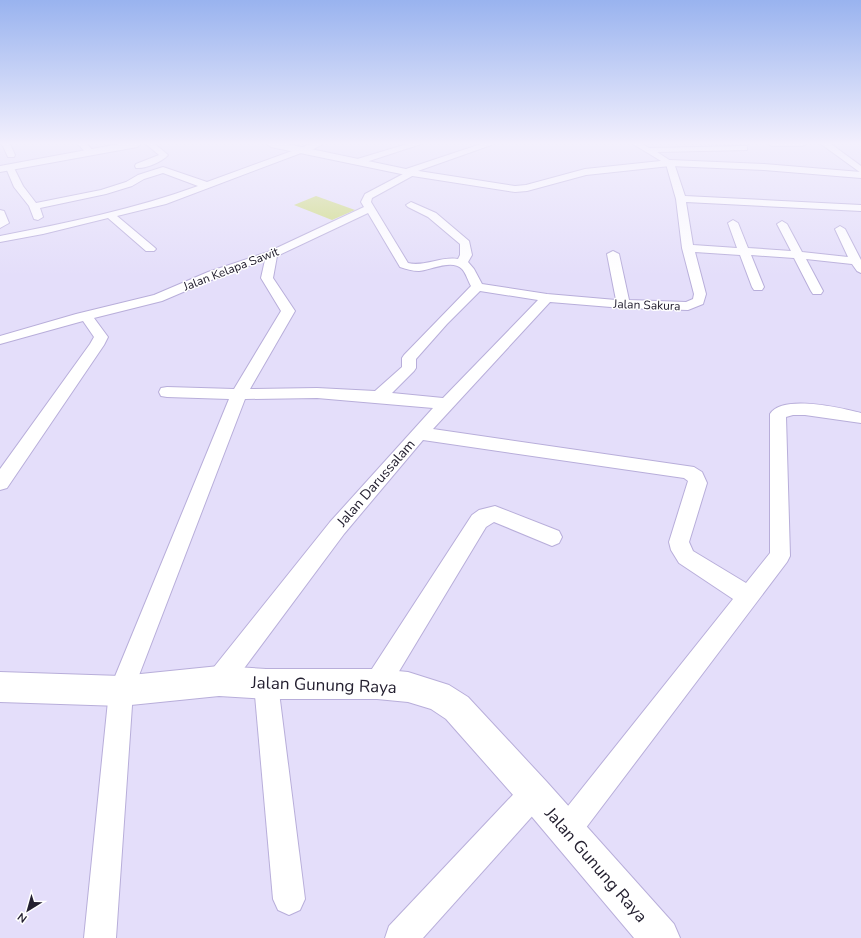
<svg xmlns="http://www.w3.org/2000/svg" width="861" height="938" font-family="'Nunito Sans',sans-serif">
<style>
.green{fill:#ccda7a}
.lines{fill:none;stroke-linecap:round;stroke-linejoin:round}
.street-casing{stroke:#b8aeda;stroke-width:2}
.secondary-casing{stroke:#b8aeda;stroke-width:2}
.street{fill:#fff;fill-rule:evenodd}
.secondary{fill:#fff;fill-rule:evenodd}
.labels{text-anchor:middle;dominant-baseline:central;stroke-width:3;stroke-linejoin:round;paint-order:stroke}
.far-street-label{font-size:12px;fill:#242030;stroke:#fff}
.street-label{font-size:14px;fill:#242030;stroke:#fff}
.near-street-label{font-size:17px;fill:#242030;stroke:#fff}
</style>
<rect width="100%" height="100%" fill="#e4defa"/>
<polygon class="green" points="316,196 355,210 332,220 294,205"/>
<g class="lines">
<defs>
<g id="street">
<polygon points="2,144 10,144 15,155 14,157 8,157"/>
<polygon points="78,144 87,144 95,153 91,155 88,155"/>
<path d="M146,144h9l13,11c-6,7 -23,14 -32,13l-1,-2 1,-2 23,-9z"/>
<path d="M311,144h12l-17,9h-5l-135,51 -49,12 37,31 2,2 -2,2h-8l-38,-33 -65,16 -43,8v-6c67,-13 135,-27 198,-50l-35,-13 -19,6 -12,7 -26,8 -66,14 3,9 -5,3 -4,-1 -5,-13 -15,-19 -8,-19 1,-2h6l10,20 13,17 65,-13 25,-8 12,-7 25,-8 44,15z"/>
<polygon points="407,144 421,144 360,164 354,164 353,162 354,160"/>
<path d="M481,144h13l-79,28 -1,3 -42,23 -1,4 37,61c17,4 33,-7 50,-4l2,-4v-11l-32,-27 -20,-10 -2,-2 5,-3 25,11 33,28 3,14 -4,7 6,7 8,15 65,10 69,6 -9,-46 6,-3 6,3 10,46 57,2 7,-3 1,-5 -12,-46 -6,-49 -10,-35 -33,-20h10l6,4 95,-2h3v4l-90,2 17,11 11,33 176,9v6l-175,-9 7,43 44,3 -9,-25 5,-3 5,3 10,25 43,3 -14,-27 5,-3 5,3 15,28 46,5 -13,-28 5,-3 5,3 16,31v13l-4,-2 -5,-7 -46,-5 17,32 -2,3h-8l-2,-3 -17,-33 -43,-3 13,32 -2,3h-8l-2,-3 -12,-32 -45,-3 11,42 -3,10 -15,6 -65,-2 -73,-6 -117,127 261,38 8,5 5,11 -18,59 4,9 53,32 24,-30v-139c12,-20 72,-6 91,-1v10l-56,-8h-12l-7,2 4,139 -3,6 -211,279 -10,5 -10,-5 -5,-10 5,-10 177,-222 -54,-36 -8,-13 -2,-8 19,-61 -4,-3 -261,-38 -79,94 -116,156 -9,3 -9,-3 -3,-9 3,-9 120,-150 103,-114 -116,-10 -72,1 -112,292 -17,247h-32l25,-247 120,-292 -62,-2 -6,-1 -2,-4 2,-4 6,-1 67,2 47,-78 -20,-33 4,-18 -49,18 -54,23 -68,17 14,19 -4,8 -97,143 -7,2v-21l90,-125 4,-7 -11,-16 -83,23v-8l76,-22 78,-19 54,-23 60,-20 96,-45 -3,-5 4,-8 38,-20 -1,-2 1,-2zM368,213l32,54c6,2 12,4 19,4 12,-1 33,-12 43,-2 4,4 6,12 9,17l-67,69 -2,3v9l-27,24 -58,-3 -67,1 45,-78 -22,-33 4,-22zM480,291l58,9 -95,98 -51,-5 22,-22 2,-3v-9l31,-35z"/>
<polygon points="768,144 806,144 802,146 772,146"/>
<polygon points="821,144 831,144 861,166 861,173"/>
<polygon points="0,210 4,211 9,223 0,228"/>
<polygon points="495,506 559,531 562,537 559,543 552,546 494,522 486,527 386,693 377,696 368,693 365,684 368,675 472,515 479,510"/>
<polygon points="266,672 275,675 278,684 305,899 300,910 289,915 278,910 273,899 254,684 257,675"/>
<polygon points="534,779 544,783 548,793 544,803 423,938 385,938 389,926 524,783"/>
</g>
<g id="secondary">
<polygon points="119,144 141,144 137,147 0,172 0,166"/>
<polygon points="267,144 287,144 406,169 515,186 526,185 585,169 670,160 764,164 861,172 861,178 764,170 670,166 586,175 527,191 515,192 406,175 271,147"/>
<polygon points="219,666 266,669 377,669 408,672 449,685 468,697 546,781 674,924 680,938 634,938 522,805 446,719 431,709 408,702 377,699 266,699 219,696 121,706 0,702 0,672 121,676"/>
</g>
</defs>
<use href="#street" class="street-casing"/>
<use href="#secondary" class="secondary-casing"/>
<use href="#street" class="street"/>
<use href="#secondary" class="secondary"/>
</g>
<linearGradient id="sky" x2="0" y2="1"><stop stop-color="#99b3ef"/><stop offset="0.52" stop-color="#f3f0fd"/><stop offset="1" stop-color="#f3f0fd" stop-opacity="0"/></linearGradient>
<rect width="861" height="276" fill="url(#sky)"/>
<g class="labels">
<g class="far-street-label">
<text transform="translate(231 269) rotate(-21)">Jalan Kelapa Sawit</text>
<text transform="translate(647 305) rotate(2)">Jalan Sakura</text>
</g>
<g class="street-label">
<text transform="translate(376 483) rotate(-49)">Jalan Darussalam</text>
</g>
<g class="near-street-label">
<text transform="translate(324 685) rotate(2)">Jalan Gunung Raya</text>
<text transform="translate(596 865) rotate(49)">Jalan Gunung Raya</text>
</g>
</g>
<g transform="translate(28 910) rotate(217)" stroke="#ffffff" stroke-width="3" paint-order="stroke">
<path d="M0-3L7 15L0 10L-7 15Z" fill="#242030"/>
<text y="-6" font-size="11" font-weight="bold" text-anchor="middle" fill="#242030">N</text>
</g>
</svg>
